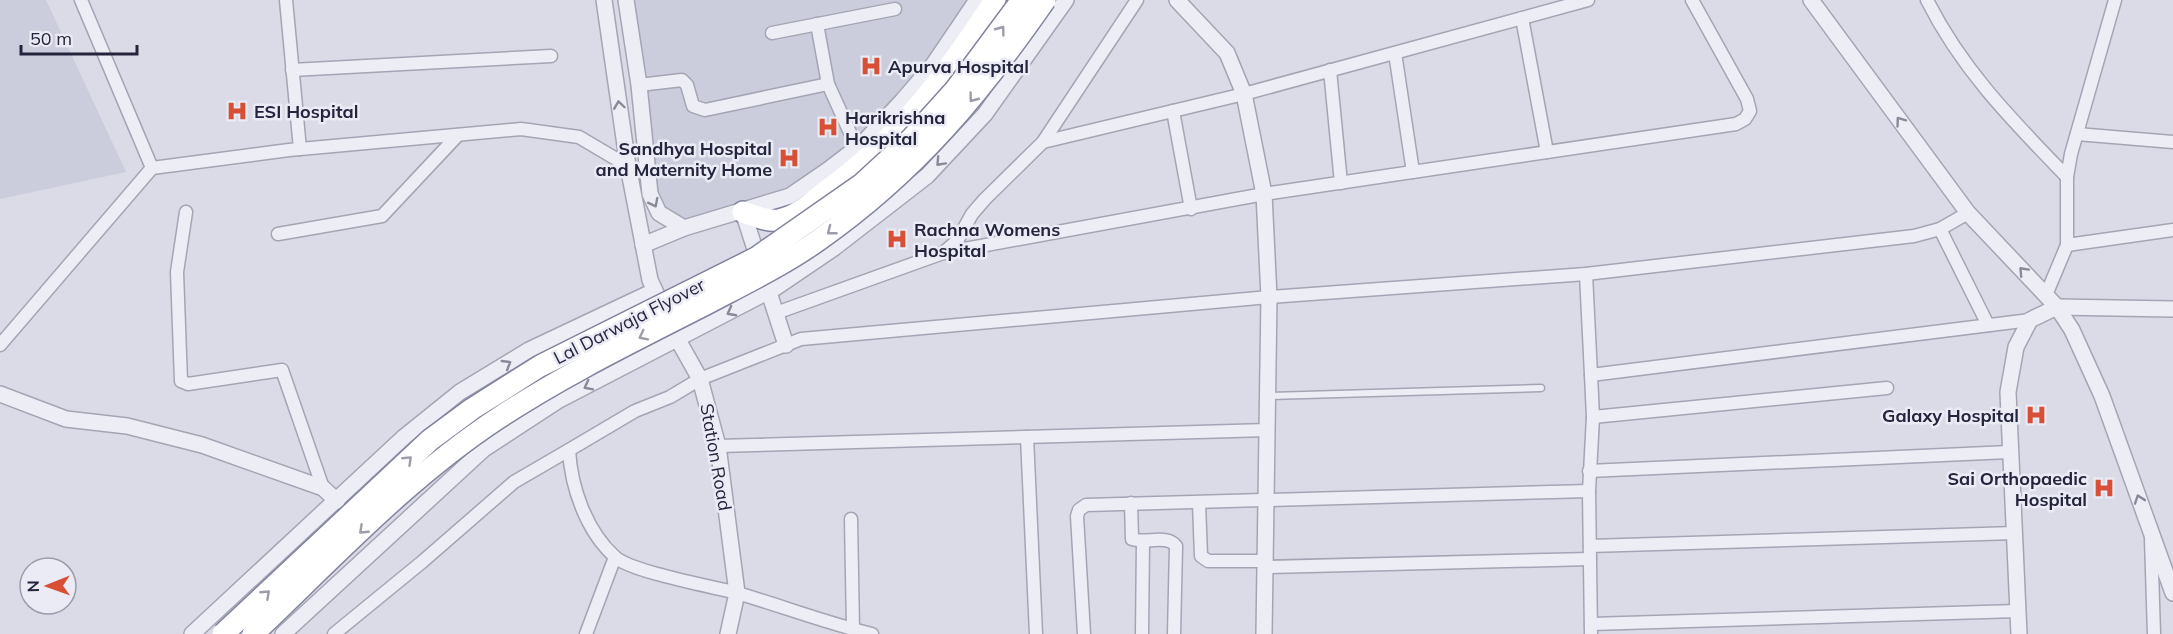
<svg xmlns="http://www.w3.org/2000/svg" width="2173" height="634" font-family="Mulish,sans-serif">
<style>
.built{fill:#cccddc}
.lines{fill:none;stroke-linecap:round;stroke-linejoin:round}
.service-casing{stroke:#a4a4b4;stroke-width:9}
.minor-casing{stroke:#a4a4b4;stroke-width:15}
.tertiary-casing{stroke:#a4a4b4;stroke-width:18}
.trunk-casing{stroke:#81839e;stroke-width:24}
.service{stroke:#edeef5;stroke-width:6}
.minor{stroke:#edeef5;stroke-width:12}
.tertiary{stroke:#edeef5;stroke-width:15}
.trunk{stroke:#fff;stroke-width:21}
.trunk-bridge-casing{stroke:#81839e;stroke-width:24;stroke-linecap:butt}
.trunk-bridge{stroke:#fff;stroke-width:21}
.oneway{stroke:#9c9da8}
.oneway2{stroke:#888a99}
.labels{text-anchor:middle;dominant-baseline:central;stroke-width:5;stroke-linejoin:round;paint-order:stroke}
.poi-label{font-size:18px;font-weight:bold;fill:#24253d;stroke:#eaebf4;text-anchor:start}
.street-label{font-size:18px;fill:#24253d;stroke:#eaebf4}
</style>
<rect width="100%" height="100%" fill="#dbdbe7"/>
<g class="built">
<polygon points="0,0 46,0 126,172 0,199"/>
<polygon points="628,0 971,0 926,65 860,141 789,191 682,223 659,209"/>
</g>
<g class="lines">
<defs>
<polyline id="service" points="1267,396 1541,388"/>
<g id="minor">
<polyline points="81,0 152,168"/>
<polyline points="286,0 300,149"/>
<path d="M1927,0c35,70 86,121 140,177"/>
<polyline points="1522,18 1547,152"/>
<polyline points="817,24 828,84 857,148"/>
<polyline points="772,33 895,9"/>
<polyline points="1395,53 1413,172"/>
<polyline points="292,70 551,56"/>
<polyline points="1330,70 1341,183"/>
<polyline points="639,85 682,80 687,85 693,106 705,110 828,84"/>
<polyline points="1173,111 1191,209"/>
<polyline points="2077,134 2173,142"/>
<polyline points="1043,142 1244,94 1588,0"/>
<polyline points="186,212 177,272 181,381 188,384 282,370 323,488"/>
<polyline points="1940,229 1988,325"/>
<polyline points="278,234 382,216 458,135"/>
<polyline points="2067,245 2173,230"/>
<polyline points="943,253 1264,194 1736,124 1745,119 1750,111 1747,99 1692,0"/>
<polyline points="1586,274 1591,375"/>
<polyline points="2046,295 2067,245 2067,177 2071,154 2115,0"/>
<polyline points="776,313 943,253 957,241 972,214 985,199 1043,142 1137,0"/>
<polyline points="0,345 152,168 289,150 521,129 579,137 628,166"/>
<polyline points="1593,417 1887,388"/>
<polyline points="1027,437 1036,634"/>
<polyline points="718,446 1267,430"/>
<polyline points="569,450 635,411 670,397 700,379 801,339 1269,297 1586,274 1914,236 1940,229 1968,213"/>
<polyline points="1589,471 2009,452"/>
<path d="M1131,503l1,36c13,5 35,-5 44,7l-2,88"/>
<polyline points="1199,503 1201,556 1208,561 1265,561"/>
<polyline points="851,519 853,629"/>
<polyline points="2151,539 2154,634"/>
<polyline points="1590,546 2015,533"/>
<polyline points="1265,567 1590,559"/>
<polyline points="1591,624 2017,611"/>
<path d="M334,634l88,-72 92,-80 55,-32c2,37 17,81 46,107 17,15 95,29 122,36 45,13 89,30 135,41"/>
<polyline points="586,634 615,557"/>
<polyline points="1084,634 1077,516 1079,510 1086,505 1589,491"/>
<polyline points="1142,634 1143,541"/>
<polyline points="1591,634 1589,491 1593,417 1591,375 2030,320"/>
</g>
<g id="tertiary">
<polyline points="604,0 628,166 650,280 678,340 700,379 718,446 737,593 728,634"/>
<polyline points="626,0 639,85 650,194 659,213 684,228"/>
<polyline points="1177,0 1227,53 1244,94 1264,194 1269,297 1264,634"/>
<polyline points="1811,0 1968,213 2057,307 2072,330 2102,396 2173,593"/>
<polyline points="743,212 786,345"/>
<polyline points="643,245 684,228 790,196 828,170 862,144 903,100 933,65 977,0"/>
<polyline points="0,394 66,419 127,426 202,445 323,488 337,501"/>
<polyline points="192,634 404,437 460,392 529,350 654,291"/>
<polyline points="283,634 484,449 559,400 775,288 834,248 927,176 985,114 1066,0"/>
<polyline points="2019,634 2008,392 2016,347 2030,320 2057,307 2173,309"/>
</g>
<path id="trunk" d="M743,212c10,3 24,10 35,8 19,-3 33,-17 47,-28 77,-57 119,-113 170,-192"/>
</defs>
<use href="#service" class="service-casing"/>
<use href="#minor" class="minor-casing"/>
<use href="#tertiary" class="tertiary-casing"/>
<use href="#trunk" class="trunk-casing"/>
<use href="#service" class="service"/>
<use href="#minor" class="minor"/>
<use href="#tertiary" class="tertiary"/>
<use href="#trunk" class="trunk"/>
<defs>
<g id="trunk-bridge">
<polyline points="223,634 430,440 472,409 540,366 756,258 862,184 911,139 956,89 1022,0"/>
<path d="M253,634c79,-75 155,-157 247,-217 67,-44 138,-78 208,-114 38,-20 77,-39 112,-64 95,-67 159,-144 225,-239"/>
</g>
</defs>
<use href="#trunk-bridge" class="trunk-bridge-casing"/>
<use href="#trunk-bridge" class="trunk-bridge"/>
</g>
<defs><path id="oneway-chevron" d="M-2-3.5L2.5 0L-2 3.5" fill="none" stroke-width="1.6" stroke-linecap="round" stroke-linejoin="round" transform="scale(1.5)"/></defs>
<g class="oneway">
<use href="#oneway-chevron" transform="translate(1001 30) rotate(-53)"/>
<use href="#oneway-chevron" transform="translate(973 98) rotate(127)"/>
<use href="#oneway-chevron" transform="translate(831 231) rotate(142)"/>
<use href="#oneway-chevron" transform="translate(643 336) rotate(153)"/>
<use href="#oneway-chevron" transform="translate(408 460) rotate(-44)"/>
<use href="#oneway-chevron" transform="translate(363 530) rotate(137)"/>
<use href="#oneway-chevron" transform="translate(266 594) rotate(-43)"/>
</g>
<g class="oneway2">
<use href="#oneway-chevron" transform="translate(619 105) rotate(-98)"/>
<use href="#oneway-chevron" transform="translate(1900 121) rotate(-126)"/>
<use href="#oneway-chevron" transform="translate(940 162) rotate(133)"/>
<use href="#oneway-chevron" transform="translate(654 203) rotate(63)"/>
<use href="#oneway-chevron" transform="translate(2023 271) rotate(-133)"/>
<use href="#oneway-chevron" transform="translate(731 312) rotate(152)"/>
<use href="#oneway-chevron" transform="translate(507 364) rotate(-31)"/>
<use href="#oneway-chevron" transform="translate(588 386) rotate(153)"/>
<use href="#oneway-chevron" transform="translate(2139 499) rotate(-109)"/>
</g>
<defs>
<symbol id="hospital-bare" viewBox="-9 -9 18 18"><path d="M-5-5h3v3.5h4V-5h3V5h-3V1.5h-4V5h-3Z" fill="#d74f34" stroke="#eaebf4" stroke-width="2.5" paint-order="stroke"/></symbol>
</defs>
<g fill-rule="evenodd">
<use href="#hospital-bare" x="856" y="51" width="30" height="30"/>
<use href="#hospital-bare" x="222" y="96" width="30" height="30"/>
<use href="#hospital-bare" x="813" y="112" width="30" height="30"/>
<use href="#hospital-bare" x="774" y="143" width="30" height="30"/>
<use href="#hospital-bare" x="882" y="224" width="30" height="30"/>
<use href="#hospital-bare" x="2021" y="400" width="30" height="30"/>
<use href="#hospital-bare" x="2089" y="473" width="30" height="30"/>
</g>
<g class="labels">
<g class="poi-label">
<text x="888" y="66">Apurva Hospital</text>
<text x="254" y="111">ESI Hospital</text>
<text x="845" y="117">Harikrishna<tspan x="845" dy="21">Hospital</tspan></text>
<text x="772" y="148" text-anchor="end">Sandhya Hospital<tspan x="772" dy="21">and Maternity Home</tspan></text>
<text x="914" y="229">Rachna Womens<tspan x="914" dy="21">Hospital</tspan></text>
<text x="2019" y="415" text-anchor="end">Galaxy Hospital</text>
<text x="2087" y="478" text-anchor="end">Sai Orthopaedic<tspan x="2087" dy="21">Hospital</tspan></text>
</g>
<g class="street-label">
<text transform="translate(629 321) rotate(-27)">Lal Darwaja Flyover</text>
<text transform="translate(716 457) rotate(80)">Station Road</text>
</g>
</g>
<g transform="translate(48 586) rotate(269)"><circle r="28" fill="#eaebf4" stroke="#9b9cab" stroke-width="1.5"/>
<path d="M0-4.5L10 22L0 15L-10 22Z" fill="#d74f34"/>
<text y="-9" font-size="16" font-weight="bold" text-anchor="middle" fill="#24253d">N</text>
</g>
<path d="M21 45v9h116v-9" fill="none" stroke="#24253d" stroke-width="3"/>
<text x="30" y="45" font-size="18" fill="#24253d" stroke="#eaebf4" stroke-width="4.5" paint-order="stroke">50 m</text>
</svg>
